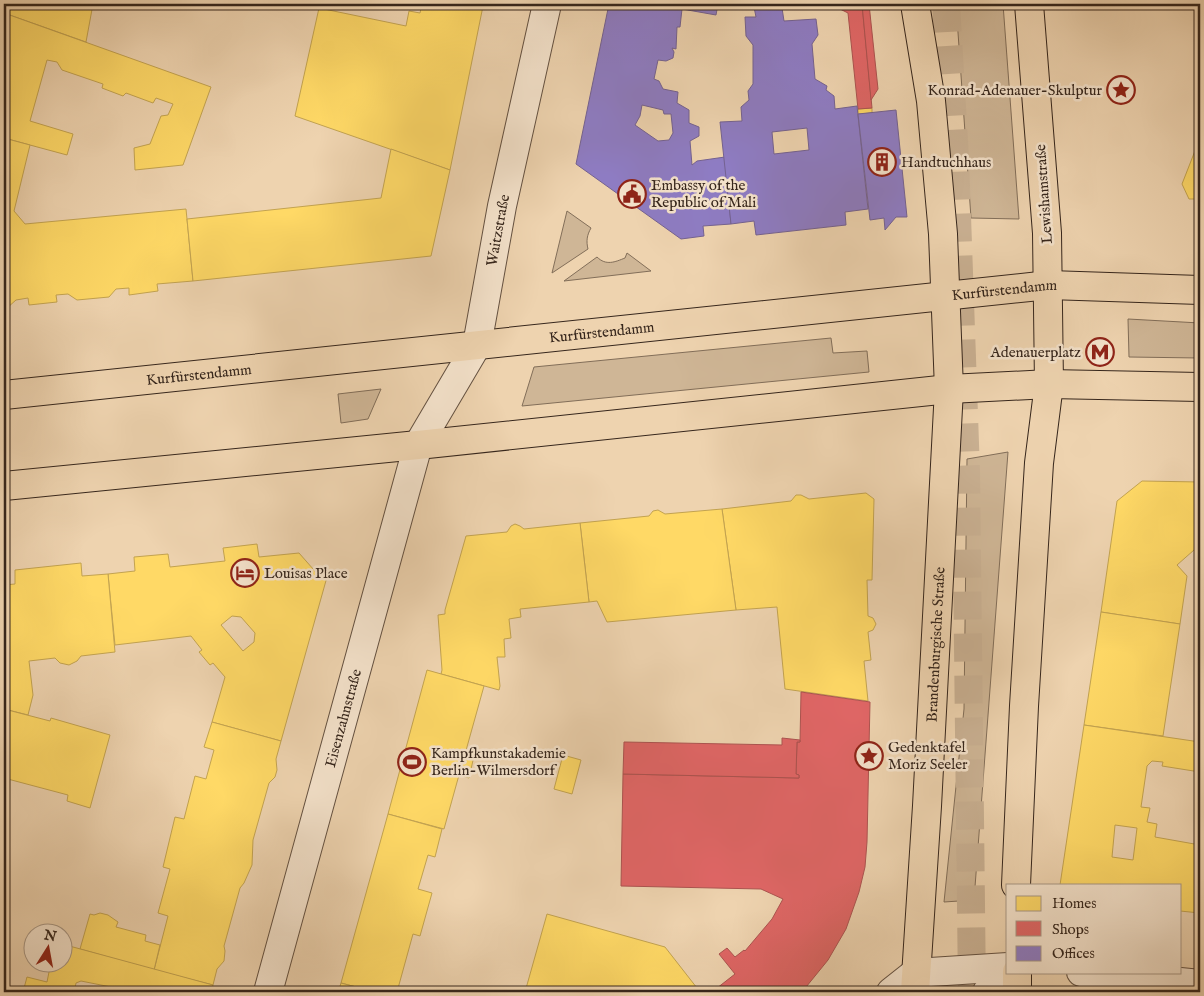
<svg xmlns="http://www.w3.org/2000/svg" width="1204" height="996" font-family="'IM FELL English',serif">
<style>
.green{fill:#cfb696;stroke:#826e59}
.homes{fill:#ffd966;stroke:#c3a350;fill-rule:evenodd}
.shops{fill:#e06666;stroke:#ad5350}
.offices{fill:#8e7cc3;stroke:#746291;fill-rule:evenodd}
.lines{fill:none;stroke-linecap:round;stroke-linejoin:round}
.major-tunnel{stroke:#c9b092;stroke-width:28;stroke-dasharray:28 14;stroke-linecap:butt}
.minor-casing{stroke:#645141;stroke-width:30}
.major-casing{stroke:#36261c;stroke-width:30}
.minor{stroke:#f4e2cb;stroke-width:28}
.major{stroke:#eed3af;stroke-width:28}
.labels{text-anchor:middle;dominant-baseline:central;stroke-width:5;stroke-linejoin:round;paint-order:stroke}
.poi-label{font-size:15px;fill:#36261c;stroke:#f4e2cb;text-anchor:start}
.street-label{font-size:15px;fill:#36261c;stroke:#f4e2cb}
</style>
<rect width="100%" height="100%" fill="#eed3af"/>
<filter id="stains"><feTurbulence type="fractalNoise" baseFrequency=".004" numOctaves="4"/><feColorMatrix values="0 0 0 0 .2 0 0 0 0 .09 0 0 0 0 .02 0 0 0 .5 -.17"/></filter>
<radialGradient id="worn" r=".72"><stop offset=".6" stop-color="#630" stop-opacity="0"/><stop offset="1" stop-color="#630" stop-opacity=".3"/></radialGradient>
<g class="green">
<polygon points="956,4 1003,4 1019,219 971,218"/>
<path d="M567,211l24,17c-4,7 -5,13 -3,21l-36,24z"/>
<path d="M627,253l24,18 -87,10 33,-24c9,9 18,5 28,1z"/>
<polygon points="1128,319 1200,323 1199,358 1129,357"/>
<polygon points="831,338 833,353 867,351 869,372 522,406 534,367"/>
<polygon points="381,389 368,419 341,423 338,394"/>
<polygon points="1008,452 974,900 944,902 964,709 967,459"/>
</g>
<g class="homes">
<polygon points="4,4 93,4 86,42 4,13"/>
<polygon points="422,4 471,4 483,6 450,170 295,116 319,8 406,26 409,11 420,13"/>
<polygon points="4,13 211,87 183,165 135,170 134,148 150,144 161,116 168,115 173,104 156,98 153,103 126,93 123,96 102,88 103,84 62,70 57,62 47,60 30,121 73,134 67,155 4,138"/>
<polygon points="872,108 872,113 858,114 858,109"/>
<polygon points="4,138 30,145 14,211 25,224 186,209 193,281 157,284 158,291 129,295 129,288 116,289 109,297 77,300 68,294 56,295 57,302 29,305 28,298 16,300 7,308 4,308"/>
<polygon points="1200,138 1200,199 1189,199 1182,184"/>
<polygon points="391,149 450,170 431,256 193,281 187,219 381,198"/>
<polygon points="1142,481 1200,482 1200,558 1194,550 1177,565 1187,576 1180,624 1101,612 1117,501"/>
<polygon points="866,493 874,499 872,580 867,580 868,616 873,618 876,624 873,630 868,632 871,660 864,661 868,701 785,689 777,607 736,610 722,509 791,501 796,495 801,495 809,499"/>
<polygon points="722,509 736,610 607,622 597,601 589,602 580,523 649,516 653,511 658,510 665,514"/>
<polygon points="580,523 589,602 520,609 521,617 509,619 511,638 504,639 505,657 497,657 500,686 499,690 441,674 442,670 438,615 445,614 445,610 466,536 507,532 511,526 515,524 520,526 524,529"/>
<path d="M257,544l2,13 40,-4 22,25 6,-1 -46,164 -69,-19 13,-45 -12,-14 -3,2 -11,-13 3,-2 -11,-14 -76,9 -7,-71 27,-3 -1,-14 34,-3 2,13 55,-6 -2,-13zM232,616l9,1 14,16 -1,9 -11,9 -22,-26z"/>
<polygon points="81,563 82,576 108,574 115,652 81,656 77,661 69,665 60,663 55,658 29,661 33,695 28,715 4,709 4,585 15,584 15,570"/>
<polygon points="1101,612 1180,624 1163,736 1084,725"/>
<polygon points="427,670 484,686 465,754 474,756 469,778 459,775 444,829 388,814"/>
<polygon points="4,709 50,721 51,718 110,735 90,808 67,801 68,795 4,778"/>
<polygon points="212,722 281,741 276,759 277,770 275,777 269,783 253,840 252,865 244,883 240,888 224,946 225,951 224,961 217,969 213,985 154,970 168,916 158,913 170,869 163,867 175,817 184,819 195,776 206,779 214,750 204,747"/>
<path d="M1084,725l116,17v30l-38,-6 1,-4 -11,-1 -5,5 -6,41 9,1 -3,14 10,2 -2,13 45,8v68l-20,-2v-26h-120zM1115,825l22,3 -4,32 -21,-3z"/>
<polygon points="563,755 581,760 572,794 554,789"/>
<polygon points="388,814 442,829 435,857 428,855 418,889 432,893 420,936 413,934 397,992 375,992 341,983"/>
<polygon points="100,913 108,915 118,922 116,927 146,935 145,941 160,945 154,970 80,949 90,914 94,915"/>
<polygon points="547,914 665,947 697,988 692,992 525,992"/>
<polygon points="62,944 213,985 211,992 136,992 81,981 76,983 74,992 23,992 27,977 47,982 50,967 54,964 62,964"/>
<polygon points="341,983 375,992 338,992"/>
</g>
<g class="shops">
<polygon points="830,4 862,4 872,108 858,109 848,13"/>
<polygon points="862,4 869,4 878,89 871,100"/>
<polygon points="801,692 870,702 867,842 865,867 859,892 846,929 828,960 802,992 712,992 735,974 719,954 727,948 735,957 744,950 745,951 772,919 783,899 761,889 621,886 623,774 799,778 799,775 796,774 797,742 800,742"/>
<polygon points="782,738 800,740 800,742 797,742 796,774 799,775 799,778 623,774 624,742 782,745"/>
</g>
<g class="offices">
<path d="M609,4h109l-2,11 -34,-6 -2,18h-3l-1,22 -4,-1 2,4 -1,6 -7,3 -8,-1 -4,19 5,2 4,8 15,3 -1,11 12,7v13l10,4v9l-9,5 2,24 5,-4 28,-4 6,67 -28,2 1,10 -23,3 -105,-75zM642,105l21,5 1,4h7l2,19 -4,7 -11,1 -23,-16 5,-9z"/>
<path d="M757,4h7l3,5 15,-1 2,13 32,-2 2,16 -6,9 3,35 12,7 -1,4 8,6 1,13 22,-3 11,103 -23,3 1,13 -90,10 -2,-14 -23,3 -11,-102 22,-1 -1,-14 8,-7 -1,-9 5,-7v-39l-7,-9 -1,-19h11l-2,-10zM807,128l2,22 -35,4 -2,-22z"/>
<polygon points="896,110 907,217 896,217 885,230 884,218 870,220 858,114"/>
</g>
<g class="lines">
<polyline class="major-tunnel" points="946,4 955,159 966,472 972,992"/>
<defs>
<g id="minor">
<polyline points="1081,972 1200,984"/>
<path id="s1" d="M268,992l150,-547 59,-100 25,-139 45,-202"/>
<polyline points="891,992 915,973 1008,967"/>
<polyline points="987,992 1010,972"/>
</g>
<g id="major">
<path id="s2" d="M4,395l1045,-110 151,5"/>
<polyline points="4,486 418,445 949,389 1049,384 1200,387"/>
<polyline points="1016,885 1024,706 1039,463 1049,384 1047,233 1029,4"/>
<polyline points="1017,972 1017,992"/>
<path id="s3" d="M915,992l12,-186 22,-417 -6,-155 -12,-133 -16,-97"/>
</g>
</defs>
<use href="#minor" class="minor-casing"/>
<use href="#major" class="major-casing"/>
<use href="#minor" class="minor"/>
<use href="#major" class="major"/>
</g>
<defs>
<symbol id="sight-ring" viewBox="-11 -11 22 22"><circle r="9.5" fill="#f4e2cb" stroke="#8f2418" stroke-width="1.5"/><path d="M0-6L1.8-2.2L6-1.7L2.9 1.2L3.7 5.4L0 3.3L-3.7 5.4L-2.9 1.2L-6-1.7L-1.8-2.2Z" fill="#8f2418"/></symbol>
<symbol id="building-ring" viewBox="-11 -11 22 22"><circle r="9.5" fill="#f4e2cb" stroke="#8f2418" stroke-width="1.5"/><path d="M-4-6H4V6H1V3H-1V6H-4ZM-2.5-4.3h1.7v1.8h-1.7ZM.8-4.3h1.7v1.8H.8ZM-2.5-1h1.7V.8h-1.7ZM.8-1h1.7V.8H.8Z" fill="#8f2418"/></symbol>
<symbol id="civic-ring" viewBox="-11 -11 22 22"><circle r="9.5" fill="#f4e2cb" stroke="#8f2418" stroke-width="1.5"/><path d="M-.6-6.5H3V-4.5H.6V-3L4-1V1h2V6H-6V1h2V-1L-.6-3ZM-1.2 2.5V6h2.4V2.5Z" fill="#8f2418"/></symbol>
<symbol id="metro-ring" viewBox="-11 -11 22 22"><circle r="9.5" fill="#f4e2cb" stroke="#8f2418" stroke-width="1.5"/><path d="M-5.5 5V-5H-3L0 0L3-5H5.5V5H3V-.5L0 4L-3-.5V5Z" fill="#8f2418"/></symbol>
<symbol id="hotel-ring" viewBox="-11 -11 22 22"><circle r="9.5" fill="#f4e2cb" stroke="#8f2418" stroke-width="1.5"/><path d="M-6-4.5h1.5V1H6V5H4.5V3h-9V5H-6ZM-4 0a1.8 1.8 0 1 1 3.6 0ZM.5 0V-2.5h3Q6-2.5 6 0Z" fill="#8f2418"/></symbol>
<symbol id="stadium-ring" viewBox="-11 -11 22 22"><circle r="9.5" fill="#f4e2cb" stroke="#8f2418" stroke-width="1.5"/><path d="M0-5a6.5 5 0 1 0 0 10a6.5 5 0 1 0 0-10ZM-3.5-1.8h7v3.6h-7Z" fill="#8f2418"/></symbol>
</defs>
<g fill-rule="evenodd">
<use href="#sight-ring" x="1105" y="74" width="32" height="32"/>
<use href="#building-ring" x="866" y="146" width="32" height="32"/>
<use href="#civic-ring" x="616" y="178" width="32" height="32"/>
<use href="#metro-ring" x="1084" y="336" width="32" height="32"/>
<use href="#hotel-ring" x="229" y="557" width="32" height="32"/>
<use href="#sight-ring" x="853" y="740" width="32" height="32"/>
<use href="#stadium-ring" x="396" y="746" width="32" height="32"/>
</g>
<g class="labels">
<g class="poi-label">
<text x="1102" y="90" text-anchor="end">Konrad-Adenauer-Skulptur</text>
<text x="901" y="162">Handtuchhaus</text>
<text x="651" y="185">Embassy of the<tspan x="651" dy="17">Republic of Mali</tspan></text>
<text x="1081" y="352" text-anchor="end">Adenauerplatz</text>
<text x="264" y="573">Louisas Place</text>
<text x="888" y="747">Gedenktafel<tspan x="888" dy="17">Moriz Seeler</tspan></text>
<text x="431" y="753">Kampfkunstakademie<tspan x="431" dy="17">Berlin-Wilmersdorf</tspan></text>
</g>
<g class="street-label">
<text transform="translate(1044 194) rotate(-94)">Lewishamstraße</text>
<text stroke="none"><textPath href="#s1" startOffset="800">Waitzstraße</textPath></text>
<text stroke="none"><textPath href="#s2" startOffset="1006">Kurfürstendamm</textPath></text>
<text stroke="none"><textPath href="#s2" startOffset="601">Kurfürstendamm</textPath></text>
<text stroke="none"><textPath href="#s2" startOffset="196">Kurfürstendamm</textPath></text>
<text stroke="none"><textPath href="#s3" startOffset="348">Brandenburgische Straße</textPath></text>
<text stroke="none"><textPath href="#s1" startOffset="284">Eisenzahnstraße</textPath></text>
</g>
</g>
<rect width="1204" height="996" fill="none" stroke="#eed3af" stroke-width="20"/>
<rect x="5" y="5" width="1194" height="986" fill="none" stroke="#36261c" stroke-width="2.5"/>
<rect x="10" y="10" width="1184" height="976" fill="none" stroke="#36261c"/>
<rect x="1006" y="884" width="175" height="90" fill="#f4e2cb" stroke="#a89785"/>
<rect x="1016" y="896" width="25" height="15" fill="#ffd966" stroke="#a89785"/>
<text x="1052" y="908" font-size="15" fill="#36261c">Homes</text>
<rect x="1016" y="921" width="25" height="15" fill="#e06666" stroke="#a89785"/>
<text x="1052" y="934" font-size="15" fill="#36261c">Shops</text>
<rect x="1016" y="946" width="25" height="15" fill="#8e7cc3" stroke="#a89785"/>
<text x="1052" y="958" font-size="15" fill="#36261c">Offices</text>
<g transform="translate(48 948) rotate(11)"><circle r="24" fill="#f4e2cb" stroke="#a89785"/>
<path d="M0-4L9 19L0 12L-9 19Z" fill="#8f2418"/>
<text y="-8" font-size="14" font-weight="bold" text-anchor="middle" fill="#36261c">N</text>
</g>
<rect width="100%" height="100%" filter="url(#stains)"/>
<rect width="100%" height="100%" fill="url(#worn)"/>
</svg>
